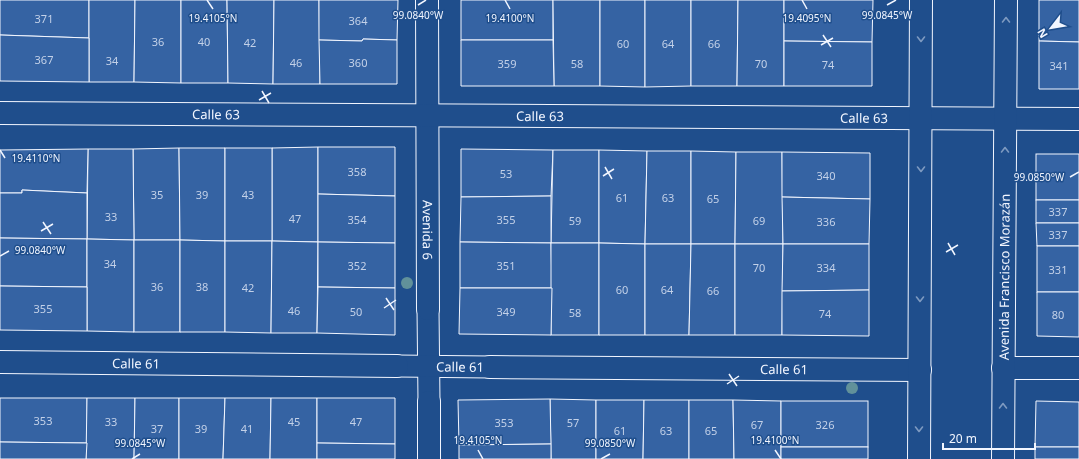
<svg xmlns="http://www.w3.org/2000/svg" width="1079" height="459" font-family="'Noto Sans',sans-serif">
<style>
.building{fill:#3563a3;stroke:#f2f6ff}
.lines{fill:none;stroke-linecap:round;stroke-linejoin:round}
.pedestrian-casing{stroke:#f2f6ff;stroke-width:23}
.minor-casing{stroke:#f2f6ff;stroke-width:24}
.primary-casing{stroke:#f2f6ff;stroke-width:24}
.pedestrian{stroke:#1f4e8c;stroke-width:21}
.minor{stroke:#1f4e8c;stroke-width:22}
.primary{stroke:#1f4e8c;stroke-width:22}
.tree{fill:#61919a}
.oneway{stroke:#7e9ac0}
.ticks{fill:none;stroke:#f2f6ff;stroke-width:1.5}
.labels{text-anchor:middle;dominant-baseline:central;stroke-width:3;stroke-linejoin:round;paint-order:stroke}
.number-label{font-size:11px;fill:#c3d1e8}
.street-label{font-size:13px;fill:#f2f6ff;stroke:#1f4e8c}
.ticks-label{font-size:10px;text-anchor:middle;fill:#f2f6ff;stroke:#1f4e8c;stroke-width:3;stroke-linejoin:round;paint-order:stroke}
</style>
<rect width="100%" height="100%" fill="#1f4e8c"/>
<g class="building">
<polygon points="0,0 89,0 89,38 0,35"/>
<polygon points="89,0 135,0 134,82 89,82"/>
<polygon points="135,0 181,0 181,83 134,82"/>
<polygon points="181,0 227,0 228,83 181,83"/>
<polygon points="227,0 274,0 273,84 228,83"/>
<polygon points="274,0 319,0 320,84 273,84"/>
<polygon points="319,0 398,0 397,40 363,39 362,41 319,40"/>
<rect x="461" y="0" width="92" height="40"/>
<polygon points="553,0 600,0 600,86 554,86"/>
<polygon points="600,0 645,0 645,87 600,86"/>
<polygon points="645,0 691,0 691,86 645,87"/>
<polygon points="691,0 738,0 737,86 691,86"/>
<polygon points="738,0 784,0 784,86 737,86"/>
<polygon points="784,0 873,0 872,42 784,41"/>
<polygon points="1039,0 1079,0 1079,42 1039,41"/>
<polygon points="0,35 89,38 89,82 0,81"/>
<polygon points="363,39 397,40 397,84 320,84 319,40 362,41"/>
<polygon points="461,40 553,40 554,86 461,86"/>
<polygon points="784,41 872,42 872,86 784,86"/>
<polygon points="1039,41 1079,42 1079,89 1039,89"/>
<polygon points="318,147 318,242 272,241 272,148"/>
<polygon points="318,147 395,147 395,196 318,194"/>
<polygon points="179,148 180,240 134,240 133,149"/>
<polygon points="179,148 225,148 225,241 180,240"/>
<rect x="225" y="148" width="47" height="93"/>
<polygon points="88,149 133,149 134,240 87,239"/>
<polygon points="88,149 87,193 22,190 22,193 0,193 0,150"/>
<polygon points="461,149 553,150 551,196 461,197"/>
<polygon points="553,150 599,150 599,243 551,243"/>
<polygon points="599,150 647,151 645,244 599,243"/>
<polygon points="647,151 691,151 691,244 645,244"/>
<polygon points="691,151 736,152 735,244 691,244"/>
<polygon points="736,152 782,152 783,244 735,244"/>
<polygon points="782,152 870,153 870,199 782,197"/>
<rect x="1036" y="154" width="43" height="46"/>
<polygon points="22,190 87,193 87,239 0,238 0,193 22,193"/>
<polygon points="318,194 395,196 395,243 318,242"/>
<polygon points="551,196 551,243 460,242 461,197"/>
<polygon points="782,197 870,199 869,244 783,244"/>
<rect x="1036" y="200" width="43" height="23"/>
<polygon points="1036,223 1079,223 1079,246 1037,246"/>
<polygon points="0,238 87,239 87,287 0,286"/>
<polygon points="87,239 134,240 134,332 87,331"/>
<rect x="134" y="240" width="46" height="92"/>
<polygon points="180,240 225,241 225,332 180,332"/>
<polygon points="225,241 272,241 271,333 225,332"/>
<polygon points="272,241 318,242 317,333 271,333"/>
<polygon points="318,242 395,243 395,288 318,287"/>
<polygon points="460,242 551,243 552,288 460,288"/>
<rect x="551" y="243" width="48" height="92"/>
<polygon points="599,243 645,244 645,335 599,335"/>
<polygon points="645,244 691,244 689,335 645,335"/>
<polygon points="691,244 735,244 735,335 689,335"/>
<polygon points="735,244 783,244 782,335 735,335"/>
<polygon points="783,244 869,244 869,290 782,291"/>
<rect x="1037" y="246" width="42" height="46"/>
<polygon points="0,286 87,287 87,331 0,330"/>
<polygon points="318,287 395,288 395,335 317,333"/>
<polygon points="460,288 552,288 551,335 459,334"/>
<polygon points="869,290 869,336 782,335 782,291"/>
<polygon points="1037,292 1079,292 1079,337 1037,336"/>
<polygon points="0,398 87,398 87,443 0,442"/>
<polygon points="87,398 135,398 134,459 86,459"/>
<polygon points="135,398 179,398 179,459 134,459"/>
<polygon points="179,398 225,398 223,459 179,459"/>
<polygon points="225,398 271,398 270,459 223,459"/>
<polygon points="271,398 317,398 317,459 270,459"/>
<polygon points="317,398 395,398 395,444 317,443"/>
<polygon points="550,399 596,400 596,459 551,459"/>
<polygon points="550,399 551,444 459,445 458,400"/>
<polygon points="596,400 644,400 643,459 596,459"/>
<polygon points="644,400 689,400 689,459 643,459"/>
<polygon points="689,400 733,400 734,459 689,459"/>
<polygon points="733,400 781,401 781,459 734,459"/>
<rect x="781" y="401" width="87" height="46"/>
<polygon points="1036,401 1079,402 1079,447 1035,447"/>
<polygon points="0,442 87,443 86,459 0,459"/>
<polygon points="317,443 395,444 395,459 317,459"/>
<polygon points="551,444 551,459 459,459 459,445"/>
<rect x="781" y="447" width="87" height="12"/>
<rect x="1035" y="447" width="44" height="12"/>
</g>
<g class="lines">
<defs>
<g id="pedestrian">
<polyline points="428,309 429,402"/>
<path id="s1" d="M397,366l93,1"/>
</g>
<g id="minor">
<path id="s2" d="M427,0l1,309"/>
<path id="s3" d="M0,113l1079,6"/>
<path id="s4" d="M0,362l397,4"/>
<path id="s5" d="M490,367l430,3"/>
<polyline points="1003,368 1079,368"/>
<polyline points="429,459 429,402"/>
</g>
<g id="primary">
<polyline points="919,459 921,0"/>
<path id="s6" d="M1003,459l3,-459"/>
</g>
</defs>
<use href="#pedestrian" class="pedestrian-casing"/>
<use href="#minor" class="minor-casing"/>
<use href="#primary" class="primary-casing"/>
<use href="#pedestrian" class="pedestrian"/>
<use href="#minor" class="minor"/>
<use href="#primary" class="primary"/>
</g>
<g class="tree">
<circle cx="407" cy="283" r="6"/>
<circle cx="852" cy="388" r="6"/>
</g>
<defs><path id="oneway-chevron" d="M-2-3.5L2.5 0L-2 3.5" fill="none" stroke-width="1.6" stroke-linecap="round" stroke-linejoin="round"/></defs>
<g class="oneway">
<use href="#oneway-chevron" transform="translate(1006 20) rotate(-90)"/>
<use href="#oneway-chevron" transform="translate(921 39) rotate(90)"/>
<use href="#oneway-chevron" transform="translate(1005 150) rotate(-90)"/>
<use href="#oneway-chevron" transform="translate(921 169) rotate(90)"/>
<use href="#oneway-chevron" transform="translate(920 299) rotate(90)"/>
<use href="#oneway-chevron" transform="translate(1003 406) rotate(-90)"/>
<use href="#oneway-chevron" transform="translate(919 429) rotate(90)"/>
</g>
<path class="ticks" d="M207,0l6,9M505,0l5,9M802,0l5,9M418,5l8,-5M887,5l9,-5M823,35l8,12M821,45l12,-7M262,91l7,12M259,100l12,-7M0,150l5,8M605,167l7,12M603,176l11,-7M1070,177l9,-5M43,222l8,12M41,231l12,-7M948,243l7,12M946,252l12,-7M0,256l9,-5M386,298l8,12M384,308l12,-8M729,374l8,12M727,384l12,-8M478,450l5,9M775,450l6,9M132,459l8,-5M601,459l9,-5"/>
<g class="labels">
<g class="number-label">
<text x="44" y="18">371</text>
<text x="358" y="20">364</text>
<text x="158" y="41">36</text>
<text x="204" y="41">40</text>
<text x="250" y="42">42</text>
<text x="623" y="43">60</text>
<text x="668" y="43">64</text>
<text x="714" y="43">66</text>
<text x="44" y="59">367</text>
<text x="112" y="60">34</text>
<text x="296" y="62">46</text>
<text x="358" y="62">360</text>
<text x="507" y="63">359</text>
<text x="577" y="63">58</text>
<text x="761" y="63">70</text>
<text x="828" y="64">74</text>
<text x="1059" y="65">341</text>
<text x="357" y="171">358</text>
<text x="506" y="173">53</text>
<text x="826" y="175">340</text>
<text x="157" y="194">35</text>
<text x="202" y="194">39</text>
<text x="248" y="194">43</text>
<text x="622" y="197">61</text>
<text x="668" y="197">63</text>
<text x="713" y="198">65</text>
<text x="1058" y="211">337</text>
<text x="111" y="216">33</text>
<text x="295" y="218">47</text>
<text x="357" y="219">354</text>
<text x="506" y="219">355</text>
<text x="575" y="220">59</text>
<text x="759" y="220">69</text>
<text x="826" y="221">336</text>
<text x="1058" y="234">337</text>
<text x="110" y="263">34</text>
<text x="357" y="265">352</text>
<text x="506" y="265">351</text>
<text x="759" y="267">70</text>
<text x="826" y="267">334</text>
<text x="1058" y="269">331</text>
<text x="157" y="286">36</text>
<text x="202" y="286">38</text>
<text x="248" y="287">42</text>
<text x="622" y="289">60</text>
<text x="667" y="289">64</text>
<text x="713" y="290">66</text>
<text x="43" y="308">355</text>
<text x="294" y="310">46</text>
<text x="356" y="311">50</text>
<text x="506" y="311">349</text>
<text x="575" y="312">58</text>
<text x="825" y="313">74</text>
<text x="1058" y="314">80</text>
<text x="43" y="420">353</text>
<text x="111" y="421">33</text>
<text x="294" y="421">45</text>
<text x="356" y="421">47</text>
<text x="504" y="422">353</text>
<text x="573" y="422">57</text>
<text x="757" y="424">67</text>
<text x="825" y="424">326</text>
<text x="157" y="428">37</text>
<text x="201" y="428">39</text>
<text x="247" y="428">41</text>
<text x="620" y="430">61</text>
<text x="666" y="430">63</text>
<text x="711" y="430">65</text>
</g>
<g class="street-label">
<text stroke="none"><textPath href="#s3" startOffset="216">Calle 63</textPath></text>
<text stroke="none"><textPath href="#s3" startOffset="540">Calle 63</textPath></text>
<text stroke="none"><textPath href="#s3" startOffset="864">Calle 63</textPath></text>
<text stroke="none"><textPath href="#s2" startOffset="230">Avenida 6</textPath></text>
<text stroke="none"><textPath href="#s6" startOffset="182">Avenida Francisco Morazán</textPath></text>
<text stroke="none"><textPath href="#s4" startOffset="136">Calle 61</textPath></text>
<text stroke="none"><textPath href="#s1" startOffset="63">Calle 61</textPath></text>
<text stroke="none"><textPath href="#s5" startOffset="294">Calle 61</textPath></text>
</g>
</g>
<g class="ticks-label">
<text x="887" y="19">99.0845°W</text>
<text x="418" y="19">99.0840°W</text>
<text x="213" y="22">19.4105°N</text>
<text x="510" y="22">19.4100°N</text>
<text x="807" y="22">19.4095°N</text>
<text x="36" y="162">19.4110°N</text>
<text x="1039" y="181">99.0850°W</text>
<text x="40" y="254">99.0840°W</text>
<text x="478" y="444">19.4105°N</text>
<text x="775" y="444">19.4100°N</text>
<text x="140" y="447">99.0845°W</text>
<text x="610" y="447">99.0850°W</text>
</g>
<g transform="translate(1051 28) rotate(239)" stroke="#1f4e8c" stroke-width="3" paint-order="stroke">
<path d="M0-3L7 15L0 10L-7 15Z" fill="#f2f6ff"/>
<text y="-6" font-size="11" font-weight="bold" text-anchor="middle" fill="#f2f6ff">N</text>
</g>
<path d="M943 443v6h92v-6" fill="none" stroke="#f2f6ff" stroke-width="2"/>
<text x="949" y="443" font-size="12" fill="#f2f6ff" stroke="#1f4e8c" stroke-width="3" paint-order="stroke">20 m</text>
</svg>
